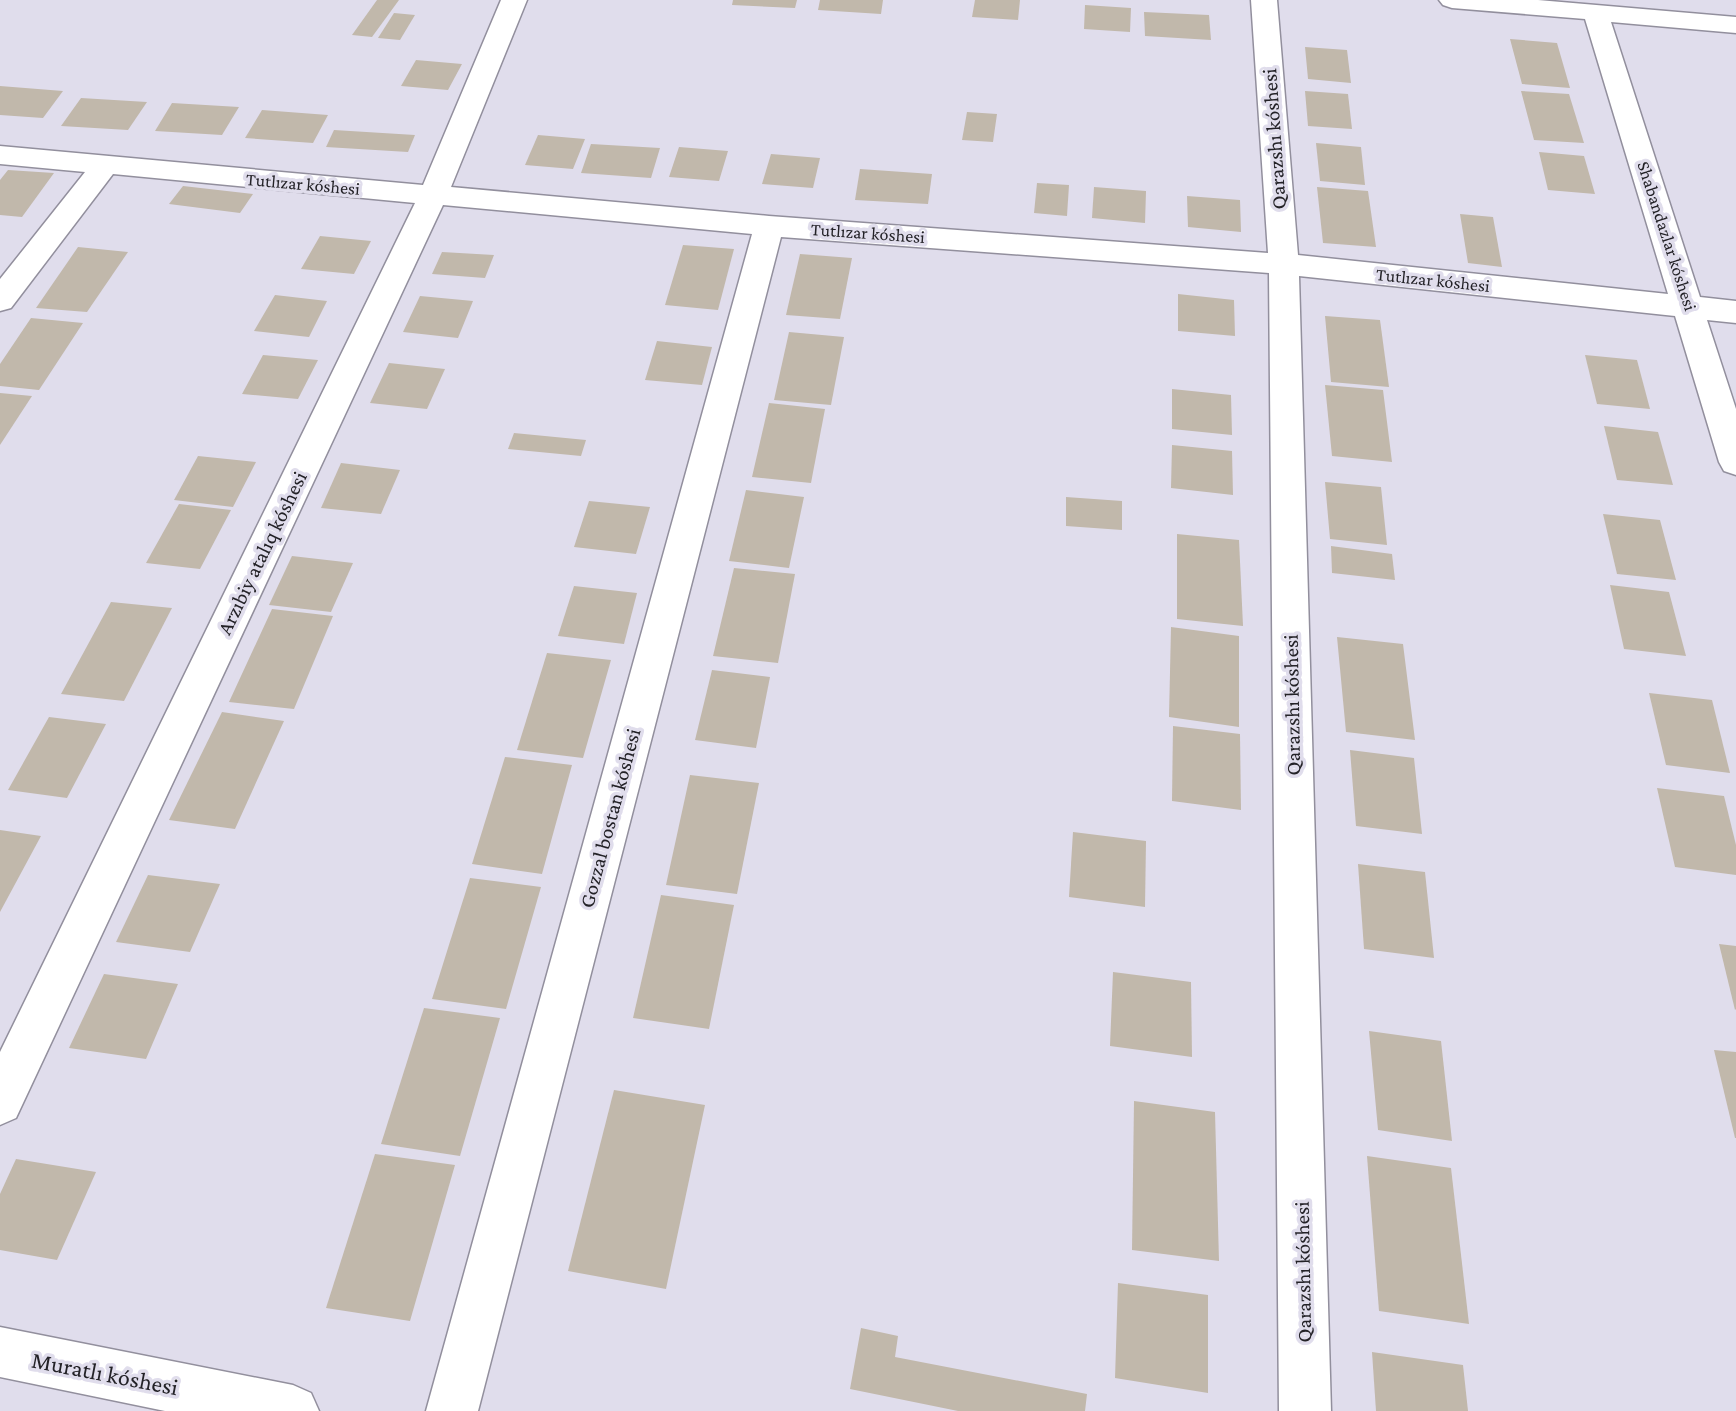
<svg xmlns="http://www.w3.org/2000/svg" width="1736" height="1411" font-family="'Crimson Pro',serif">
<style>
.building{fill:#c1b8ab}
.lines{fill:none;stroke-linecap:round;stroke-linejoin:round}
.street-casing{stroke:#928f9d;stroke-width:3}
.street{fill:#fff;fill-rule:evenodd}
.labels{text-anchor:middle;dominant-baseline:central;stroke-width:7;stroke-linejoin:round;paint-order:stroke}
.far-street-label{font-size:18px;fill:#232227;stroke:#e0ddec}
.street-label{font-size:21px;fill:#232227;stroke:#e0ddec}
.near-street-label{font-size:24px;fill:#232227;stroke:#e0ddec}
</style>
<rect width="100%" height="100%" fill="#e0ddec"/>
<g class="building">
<polygon points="377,0 399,0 372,37 352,35"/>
<polygon points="733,0 797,0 795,8 732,5"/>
<polygon points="820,0 883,0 881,14 818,10"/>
<polygon points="975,0 1020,0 1018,20 972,17"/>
<polygon points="1085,5 1131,8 1130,32 1084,29"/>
<polygon points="1144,12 1209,15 1211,40 1145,36"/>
<polygon points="394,13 415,15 400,40 378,38"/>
<polygon points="1510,39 1557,43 1570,88 1522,84"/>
<polygon points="1305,47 1347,50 1351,83 1308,79"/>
<polygon points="416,60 462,64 448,90 401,86"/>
<polygon points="0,86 63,91 43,118 0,115"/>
<polygon points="1305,91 1348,94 1352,129 1308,126"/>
<polygon points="1521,91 1569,94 1584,143 1534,140"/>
<polygon points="81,98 147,102 128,130 61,126"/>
<polygon points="172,103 239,107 222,135 155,131"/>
<polygon points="262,110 328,115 313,143 245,138"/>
<polygon points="967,112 997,114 993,142 962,140"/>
<polygon points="334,130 415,135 408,152 326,147"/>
<polygon points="538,135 585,139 573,169 525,165"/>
<polygon points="1316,143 1361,147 1365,185 1320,181"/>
<polygon points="591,144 660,148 651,178 581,173"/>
<polygon points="679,147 728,151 719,181 669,177"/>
<polygon points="1539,152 1584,156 1595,194 1548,190"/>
<polygon points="771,154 820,158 813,188 762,184"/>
<polygon points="860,169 932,174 928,204 855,200"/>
<polygon points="8,170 54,173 22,217 0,215 0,180"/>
<polygon points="1037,183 1069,185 1067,216 1034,213"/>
<polygon points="183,186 253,194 240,213 169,204"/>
<polygon points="1094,187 1146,191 1145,223 1092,218"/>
<polygon points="1317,187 1368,191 1376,247 1323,243"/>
<polygon points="1187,196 1240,200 1241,232 1188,227"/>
<polygon points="1460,214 1493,217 1502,267 1468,263"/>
<polygon points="320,236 371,241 354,274 301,269"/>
<polygon points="683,245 734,249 718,310 665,305"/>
<polygon points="78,247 128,252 87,312 36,308"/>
<polygon points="442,252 494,255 485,278 432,274"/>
<polygon points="800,254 852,258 840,319 786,315"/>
<polygon points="1178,294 1234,300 1235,336 1178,331"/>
<polygon points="275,295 327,301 309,337 254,331"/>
<polygon points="420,296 473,301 458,338 403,332"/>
<polygon points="1325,316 1380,320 1389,387 1331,382"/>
<polygon points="31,318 83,323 39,390 0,386 0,364"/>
<polygon points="789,332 844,337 831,405 774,400"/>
<polygon points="657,341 712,347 702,385 645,380"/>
<polygon points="263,355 318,360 298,399 242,394"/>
<polygon points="1585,355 1637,360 1650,409 1597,404"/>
<polygon points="389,363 445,369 427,409 370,403"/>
<polygon points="1325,385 1383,390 1392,462 1332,456"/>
<polygon points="1172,389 1231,395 1232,435 1172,429"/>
<polygon points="0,393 32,396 0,445"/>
<polygon points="769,403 825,409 811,483 752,477"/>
<polygon points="1604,426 1658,432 1673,485 1617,480"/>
<polygon points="514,433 586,440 581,456 508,449"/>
<polygon points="1172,445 1232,451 1233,495 1171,488"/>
<polygon points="198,456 256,462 233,507 174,500"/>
<polygon points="341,463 400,470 381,514 321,508"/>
<polygon points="1325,482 1381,487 1387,545 1330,539"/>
<polygon points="746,490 804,497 789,568 729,561"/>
<polygon points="1066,497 1122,501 1122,530 1066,526"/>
<polygon points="589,501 650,507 636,554 574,547"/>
<polygon points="179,504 231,510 200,569 146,563"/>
<polygon points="1603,514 1660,520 1676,580 1617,574"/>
<polygon points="1177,534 1239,540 1243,626 1177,619"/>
<polygon points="1331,546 1392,554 1395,580 1332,573"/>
<polygon points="292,556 353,563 331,612 269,605"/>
<polygon points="734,568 795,574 778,663 713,656"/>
<polygon points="1610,585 1669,592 1686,656 1624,649"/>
<polygon points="574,586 637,593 624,644 558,636"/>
<polygon points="111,602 172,608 124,701 61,694"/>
<polygon points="272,609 333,616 294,709 229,702"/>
<polygon points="1171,627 1239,636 1239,727 1169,717"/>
<polygon points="1337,637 1403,644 1415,740 1346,732"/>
<polygon points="547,653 611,660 583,758 517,750"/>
<polygon points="712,670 770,677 756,748 695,740"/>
<polygon points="1649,693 1712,700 1730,773 1666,765"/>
<polygon points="222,712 284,721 235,829 169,820"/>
<polygon points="49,717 106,724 67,798 8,790"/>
<polygon points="1173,726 1240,734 1241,810 1172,801"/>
<polygon points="1350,750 1414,758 1422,834 1356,826"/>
<polygon points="505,757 572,765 542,874 472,864"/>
<polygon points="690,775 759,783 737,894 666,885"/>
<polygon points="1657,788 1724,796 1736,845 1736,875 1675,867"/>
<polygon points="0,830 41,836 0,912"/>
<polygon points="1073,832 1146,841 1145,907 1069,897"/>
<polygon points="1358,864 1425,872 1434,958 1364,949"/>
<polygon points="148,875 220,884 190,952 116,942"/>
<polygon points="470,878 541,887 506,1009 432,999"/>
<polygon points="661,895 734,905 709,1029 633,1018"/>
<polygon points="1719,944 1736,946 1736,1009 1735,1010"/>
<polygon points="1113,972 1191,982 1192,1057 1110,1046"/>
<polygon points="104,974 178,984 146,1059 69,1048"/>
<polygon points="424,1008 500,1018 460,1156 381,1144"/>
<polygon points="1369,1031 1441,1041 1452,1141 1378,1130"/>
<polygon points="1714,1050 1736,1052 1736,1138 1735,1138"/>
<polygon points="614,1090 705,1105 666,1289 568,1271"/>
<polygon points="1134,1101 1215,1112 1219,1261 1132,1250"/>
<polygon points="375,1154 455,1165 410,1321 326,1308"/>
<polygon points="1367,1156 1451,1168 1469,1324 1379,1311"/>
<polygon points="16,1159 96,1172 57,1260 0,1250 0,1194"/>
<polygon points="1118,1283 1208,1295 1208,1393 1115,1378"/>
<polygon points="861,1328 898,1336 895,1357 1087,1394 1085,1411 958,1411 850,1389"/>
<polygon points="1372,1352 1463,1365 1468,1411 1376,1411"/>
</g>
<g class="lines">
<defs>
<g id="street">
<polygon points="501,0 527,0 451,187 769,216 1268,253 1251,0 1277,0 1298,255 1668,294 1585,19 1452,8 1443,5 1439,0 1538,0 1736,17 1736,33 1611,22 1700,297 1736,301 1736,323 1707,320 1736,409 1736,475 1724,471 1719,462 1675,316 1299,276 1331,1411 1279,1411 1269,273 781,237 478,1411 426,1411 752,234 443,205 16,1118 0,1125 0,1052 415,203 113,174 11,308 0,311 0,279 85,172 0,164 0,146 423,185"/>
<polygon points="0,1327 293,1385 311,1393 319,1411 165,1411 0,1377"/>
</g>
</defs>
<use href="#street" class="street-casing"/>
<use href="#street" class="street"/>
</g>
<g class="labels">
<g class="far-street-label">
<text transform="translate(303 184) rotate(5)">Tutlızar kóshesi</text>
<text transform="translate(868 233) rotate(4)">Tutlızar kóshesi</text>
<text transform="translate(1667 236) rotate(72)">Shabandazlar kóshesi</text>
<text transform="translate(1433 280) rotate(6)">Tutlızar kóshesi</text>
</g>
<g class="street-label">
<text transform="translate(1274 139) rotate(-94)">Qarazshı kóshesi</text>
<text transform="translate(262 553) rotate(-64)">Arzıbiy atalıq kóshesi</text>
<text transform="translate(1292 705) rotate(-91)">Qarazshı kóshesi</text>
<text transform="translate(610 818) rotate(-75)">Gozzal bostan kóshesi</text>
<text transform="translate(1303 1272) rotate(-91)">Qarazshı kóshesi</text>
</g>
<g class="near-street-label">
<text transform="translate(105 1373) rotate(11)">Muratlı kóshesi</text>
</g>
</g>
</svg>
